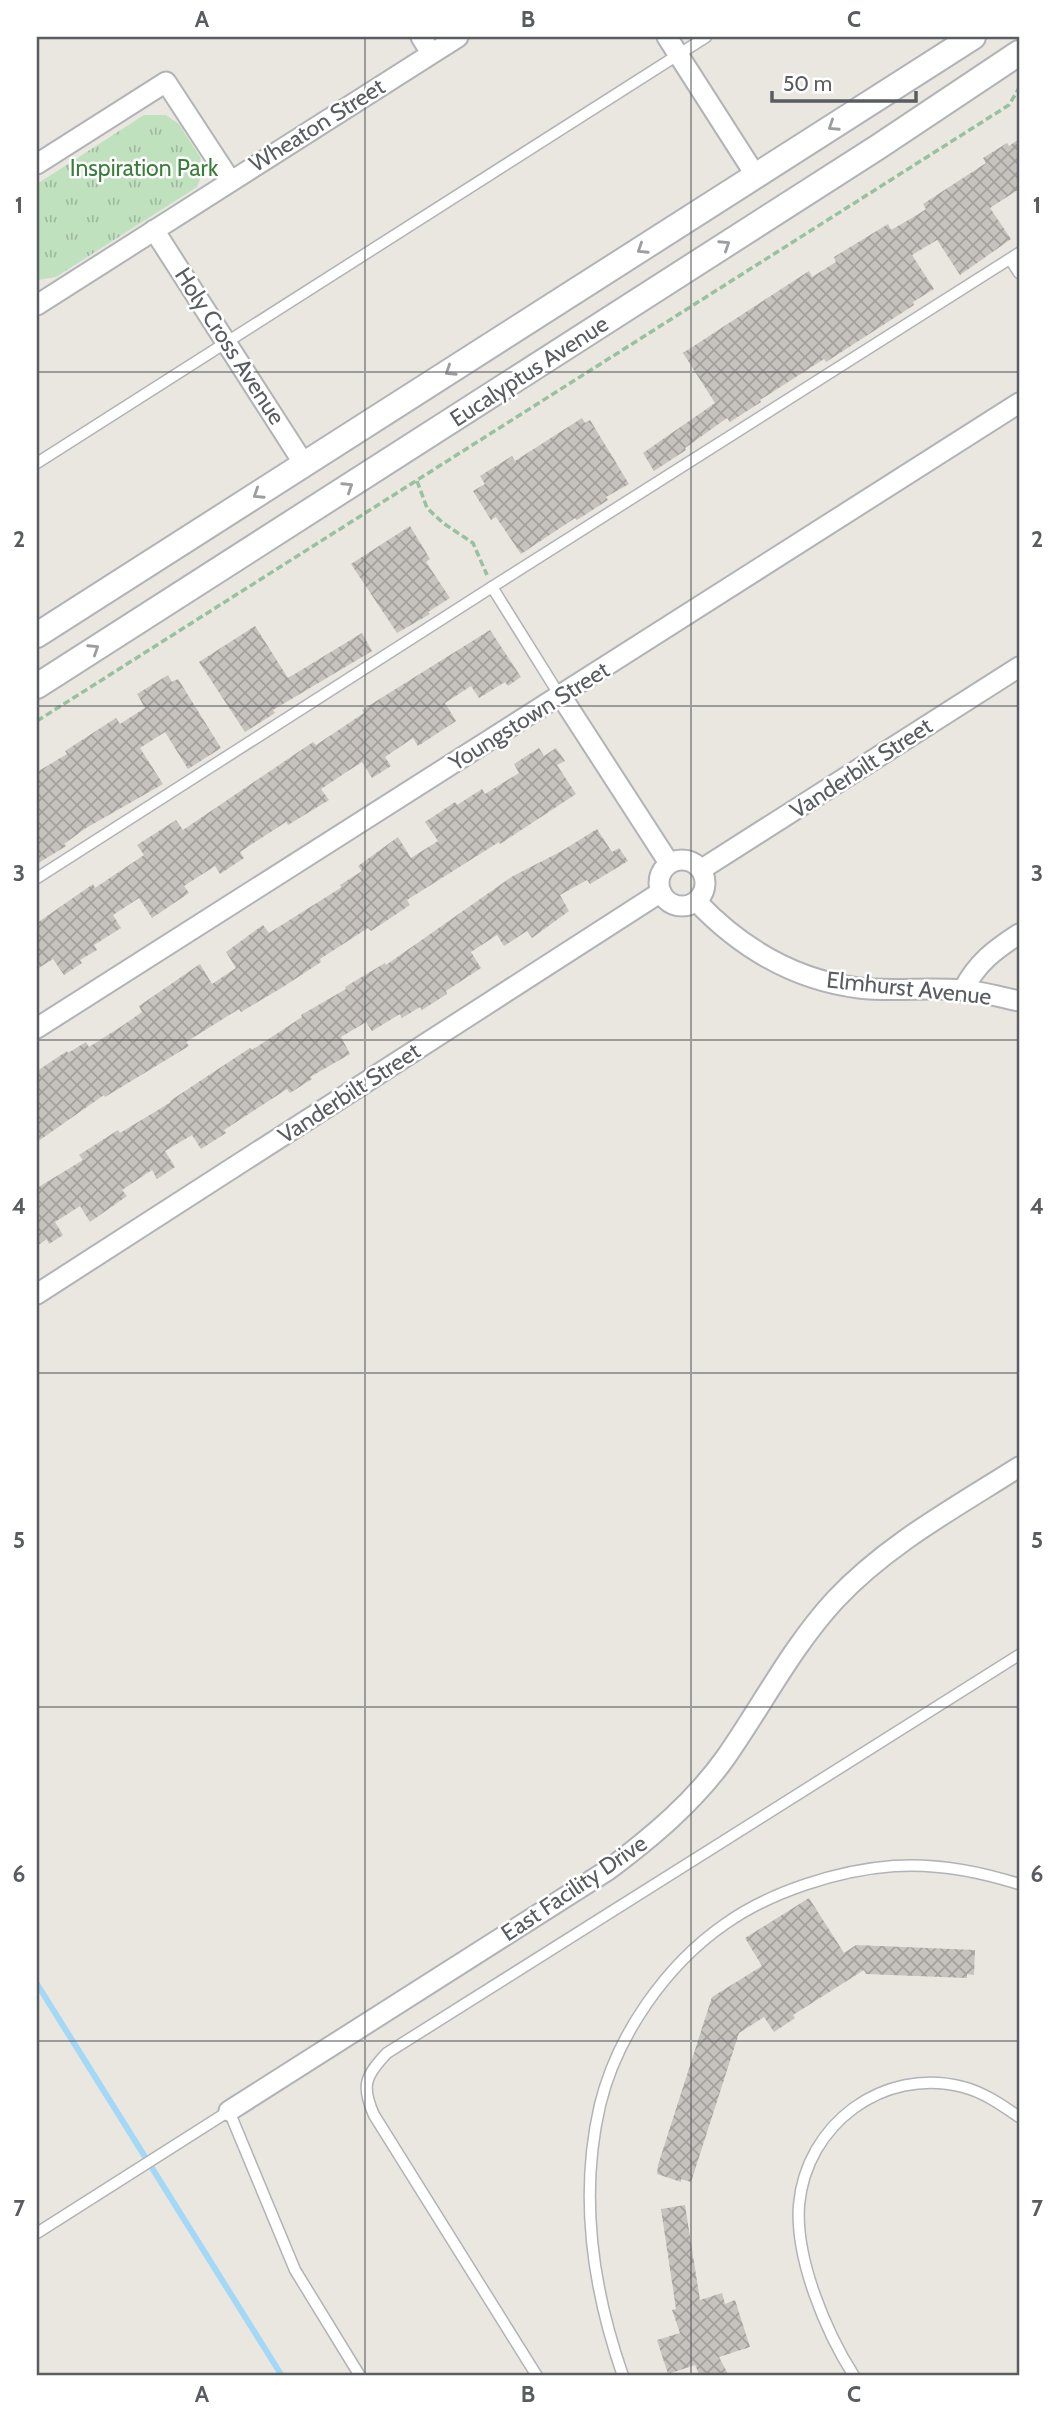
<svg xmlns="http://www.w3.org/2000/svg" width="1056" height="2413" font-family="Cabin,sans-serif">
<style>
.park{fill:url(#park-tufts)}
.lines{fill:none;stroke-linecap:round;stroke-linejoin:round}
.stream{stroke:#a3d8f7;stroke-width:6}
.building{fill:url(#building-cross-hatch)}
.service-casing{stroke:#b1b3b7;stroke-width:13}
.minor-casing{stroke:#b1b3b7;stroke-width:23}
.tertiary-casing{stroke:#b1b3b7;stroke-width:28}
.path{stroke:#98c1a1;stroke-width:3.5;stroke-dasharray:7 3.5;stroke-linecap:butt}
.service{stroke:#fff;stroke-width:10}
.minor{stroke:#fff;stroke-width:19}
.tertiary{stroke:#fff;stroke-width:24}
.oneway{stroke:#9b9da0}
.grid{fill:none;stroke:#595c60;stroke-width:2;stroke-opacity:0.55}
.labels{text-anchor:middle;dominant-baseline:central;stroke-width:5;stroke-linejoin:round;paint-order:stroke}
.street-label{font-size:23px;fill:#595c60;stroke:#fff}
.park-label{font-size:23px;fill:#3b7d3a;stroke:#fff}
.neatline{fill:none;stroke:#595c60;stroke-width:2.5}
.grid-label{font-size:23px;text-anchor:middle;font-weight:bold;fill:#595c60}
</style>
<defs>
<pattern id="park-tufts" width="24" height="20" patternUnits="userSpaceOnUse" patternTransform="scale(1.75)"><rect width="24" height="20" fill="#c0e1be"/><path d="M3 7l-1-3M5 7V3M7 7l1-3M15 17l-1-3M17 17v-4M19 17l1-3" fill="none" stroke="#9fba9e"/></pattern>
<pattern id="building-cross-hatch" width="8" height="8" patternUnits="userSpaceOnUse" patternTransform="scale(1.75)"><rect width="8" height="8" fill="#c6c2bd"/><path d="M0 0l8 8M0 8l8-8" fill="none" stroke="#a4a19d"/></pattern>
</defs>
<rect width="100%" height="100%" fill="#eae7e0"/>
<polygon class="park" points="144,115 166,115 179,124 200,157 203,172 197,187 56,277 38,280 37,184"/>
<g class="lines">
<polyline class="stream" points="37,1984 282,2376"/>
</g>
<g class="building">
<polygon points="1019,139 1019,189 990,208 1011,239 960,275 937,240 912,255 934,289 913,302 914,305 826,362 824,359 760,400 761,402 730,422 727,418 685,448 686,450 654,471 643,453 715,403 683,353 809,271 812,277 836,262 834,257 888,224 891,230 917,215 926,209 923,204 986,163 983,158 1007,143 1009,146"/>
<polygon points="582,418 585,423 590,420 629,484 606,497 608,500 577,520 575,518 521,554 496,517 491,520 473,491 485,484 480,476 512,456 515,461"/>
<polygon points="410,526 430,559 426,562 450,598 428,612 430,614 397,633 351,564"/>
<polygon points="255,626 288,678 362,633 372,651 273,710 275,713 245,732 199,662"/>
<polygon points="490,630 521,677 508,686 505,682 479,698 471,686 445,703 456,721 418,746 413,738 385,757 391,766 372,778 362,762 345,773 321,789 329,800 288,825 286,822 240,852 244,858 220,874 215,866 184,886 189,893 152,918 139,898 113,915 121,928 94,945 97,950 80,960 82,963 64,975 53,959 37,969 37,923 93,884 95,888 144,855 137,845 176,820 183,830 313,742 316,745 364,713 362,710"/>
<polygon points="168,675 172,682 178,679 221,748 188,769 165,732 140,748 163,784 86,828 64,844 66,846 37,864 37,772 67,754 65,751 116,718 120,724 145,708 137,694"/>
<polygon points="539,748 544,756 556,748 565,761 557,765 576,794 500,844 499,842 407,900 410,905 371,931 368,928 320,959 321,962 283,987 241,1012 239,1009 186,1042 189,1046 105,1097 104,1095 37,1142 37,1071 67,1051 68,1053 86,1042 89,1047 122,1026 142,1012 139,1006 200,964 212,984 236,968 226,952 263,925 269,933 342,887 340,885 362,871 358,866 398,837 411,858 438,841 425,822 455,802 457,805 482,789 485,794 519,773 514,764"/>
<polygon points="597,829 612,852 619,848 628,861 590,884 587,880 560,895 569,911 532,938 527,931 504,946 497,935 471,952 481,968 446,991 447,994 422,1010 420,1007 402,1018 400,1014 372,1031 366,1022 341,1037 350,1054 310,1077 312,1079 290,1093 287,1089 224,1130 226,1133 201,1149 192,1135 165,1151 175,1167 157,1179 152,1170 122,1190 127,1196 90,1222 80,1206 55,1222 63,1235 49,1244 47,1239 37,1246 37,1188 83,1160 79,1155 118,1130 120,1133 171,1102 170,1101 200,1081 250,1048 252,1050 302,1017 301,1015 346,989 345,987 385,963 386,965 513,876 560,852"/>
<polygon points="809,1898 844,1953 856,1945 975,1950 974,1975 967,1974 967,1978 866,1974 864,1970 793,2015 795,2018 774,2032 764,2017 739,2033 691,2182 681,2179 681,2182 657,2174 658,2165 712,1997 762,1966 745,1938"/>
<polygon points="685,2205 700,2300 722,2293 725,2304 735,2300 750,2347 719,2357 729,2376 700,2376 695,2365 668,2374 657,2340 680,2333 672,2310 676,2309 661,2209"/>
</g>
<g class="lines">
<defs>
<g id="service">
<polyline points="1010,259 1019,273"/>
<polyline points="37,463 706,37"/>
<polyline points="492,587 1019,253"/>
<polyline points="37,878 492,587 560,696"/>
<polyline points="37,2233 229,2111 295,2270 360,2376"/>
<path d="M537,2376l-163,-261c-13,-29 -9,-39 13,-62l632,-398"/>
<path d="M623,2376c-30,-86 -44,-181 -23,-271 17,-70 66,-140 125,-181 45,-32 113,-54 169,-58 43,-3 84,5 125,18"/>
<path d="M854,2376c-28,-44 -59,-117 -55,-171 7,-80 84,-139 164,-118 20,5 39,18 56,30"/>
</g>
<g id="minor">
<polyline points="421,37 431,53"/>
<polyline points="667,37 756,176"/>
<polyline points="37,164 166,82 230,180"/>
<polyline points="154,230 304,464"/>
<polyline points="37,305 458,37"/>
<polyline points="561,696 669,863"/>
<circle cx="682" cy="883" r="23"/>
<polyline points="702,869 1019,667"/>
<path d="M697,902c44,46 98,78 162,86 34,4 68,-1 102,2 19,1 39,7 58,11"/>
<path d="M963,990c14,-27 31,-40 56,-56"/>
<polyline points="37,1028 1019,403"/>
<polyline points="37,1294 661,892"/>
<path d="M229,2111l379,-241c44,-33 86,-68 118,-113 37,-53 65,-109 109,-157 51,-55 121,-93 184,-133"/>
</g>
<g id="tertiary">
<polyline points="37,635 973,37"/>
<polyline points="37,686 878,147 1019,53"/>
</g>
</defs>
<use href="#service" class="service-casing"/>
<use href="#minor" class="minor-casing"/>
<use href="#tertiary" class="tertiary-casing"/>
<g class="path">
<polyline points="417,481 427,508 443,523 473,543 487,575"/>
<polyline points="37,721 1009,105 1019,88"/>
</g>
<use href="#service" class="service"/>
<use href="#minor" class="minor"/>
<use href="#tertiary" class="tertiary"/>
</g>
<defs><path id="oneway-chevron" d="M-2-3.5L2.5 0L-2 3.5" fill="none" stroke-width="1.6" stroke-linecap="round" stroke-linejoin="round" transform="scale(1.75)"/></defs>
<g class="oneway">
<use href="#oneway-chevron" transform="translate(833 126) rotate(147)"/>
<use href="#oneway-chevron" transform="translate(725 245) rotate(-33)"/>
<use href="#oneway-chevron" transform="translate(642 249) rotate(147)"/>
<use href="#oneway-chevron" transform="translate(450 371) rotate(147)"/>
<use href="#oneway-chevron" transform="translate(348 487) rotate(-33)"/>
<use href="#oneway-chevron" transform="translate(258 494) rotate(147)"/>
<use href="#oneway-chevron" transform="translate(94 649) rotate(-33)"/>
</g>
<path class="grid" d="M365,37v2339M691,37v2339M37,372h982M37,706h982M37,1040h982M37,1373h982M37,1707h982M37,2041h982"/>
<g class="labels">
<g class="street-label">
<text transform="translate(317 125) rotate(-32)">Wheaton Street</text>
<text transform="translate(230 346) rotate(57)">Holy Cross Avenue</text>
<text transform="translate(529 371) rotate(-33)">Eucalyptus Avenue</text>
<text transform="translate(529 716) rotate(-32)">Youngstown Street</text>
<text transform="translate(861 768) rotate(-33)">Vanderbilt Street</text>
<text transform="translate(909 988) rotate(6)">Elmhurst Avenue</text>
<text transform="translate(349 1093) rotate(-33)">Vanderbilt Street</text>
<text transform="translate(574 1888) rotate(-34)">East Facility Drive</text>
</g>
<g class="park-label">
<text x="144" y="168">Inspiration Park</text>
</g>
</g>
<rect width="1056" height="2413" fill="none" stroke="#ffffff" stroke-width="77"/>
<path d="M772 91v10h144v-10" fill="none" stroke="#595c60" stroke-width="3.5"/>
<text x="783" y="91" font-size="21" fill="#595c60" stroke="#ffffff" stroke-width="5" paint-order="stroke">50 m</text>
<rect x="38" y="38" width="980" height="2336" class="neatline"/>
<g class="grid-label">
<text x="202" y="27">A</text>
<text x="528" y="27">B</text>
<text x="854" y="27">C</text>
<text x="19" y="213">1</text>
<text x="1037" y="213">1</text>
<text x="19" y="547">2</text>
<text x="1037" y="547">2</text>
<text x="19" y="881">3</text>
<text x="1037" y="881">3</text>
<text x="19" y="1214">4</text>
<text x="1037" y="1214">4</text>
<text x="19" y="1548">5</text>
<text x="1037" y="1548">5</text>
<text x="19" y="1882">6</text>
<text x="1037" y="1882">6</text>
<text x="19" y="2216">7</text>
<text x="1037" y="2216">7</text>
<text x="202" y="2402">A</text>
<text x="528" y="2402">B</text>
<text x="854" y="2402">C</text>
</g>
</svg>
